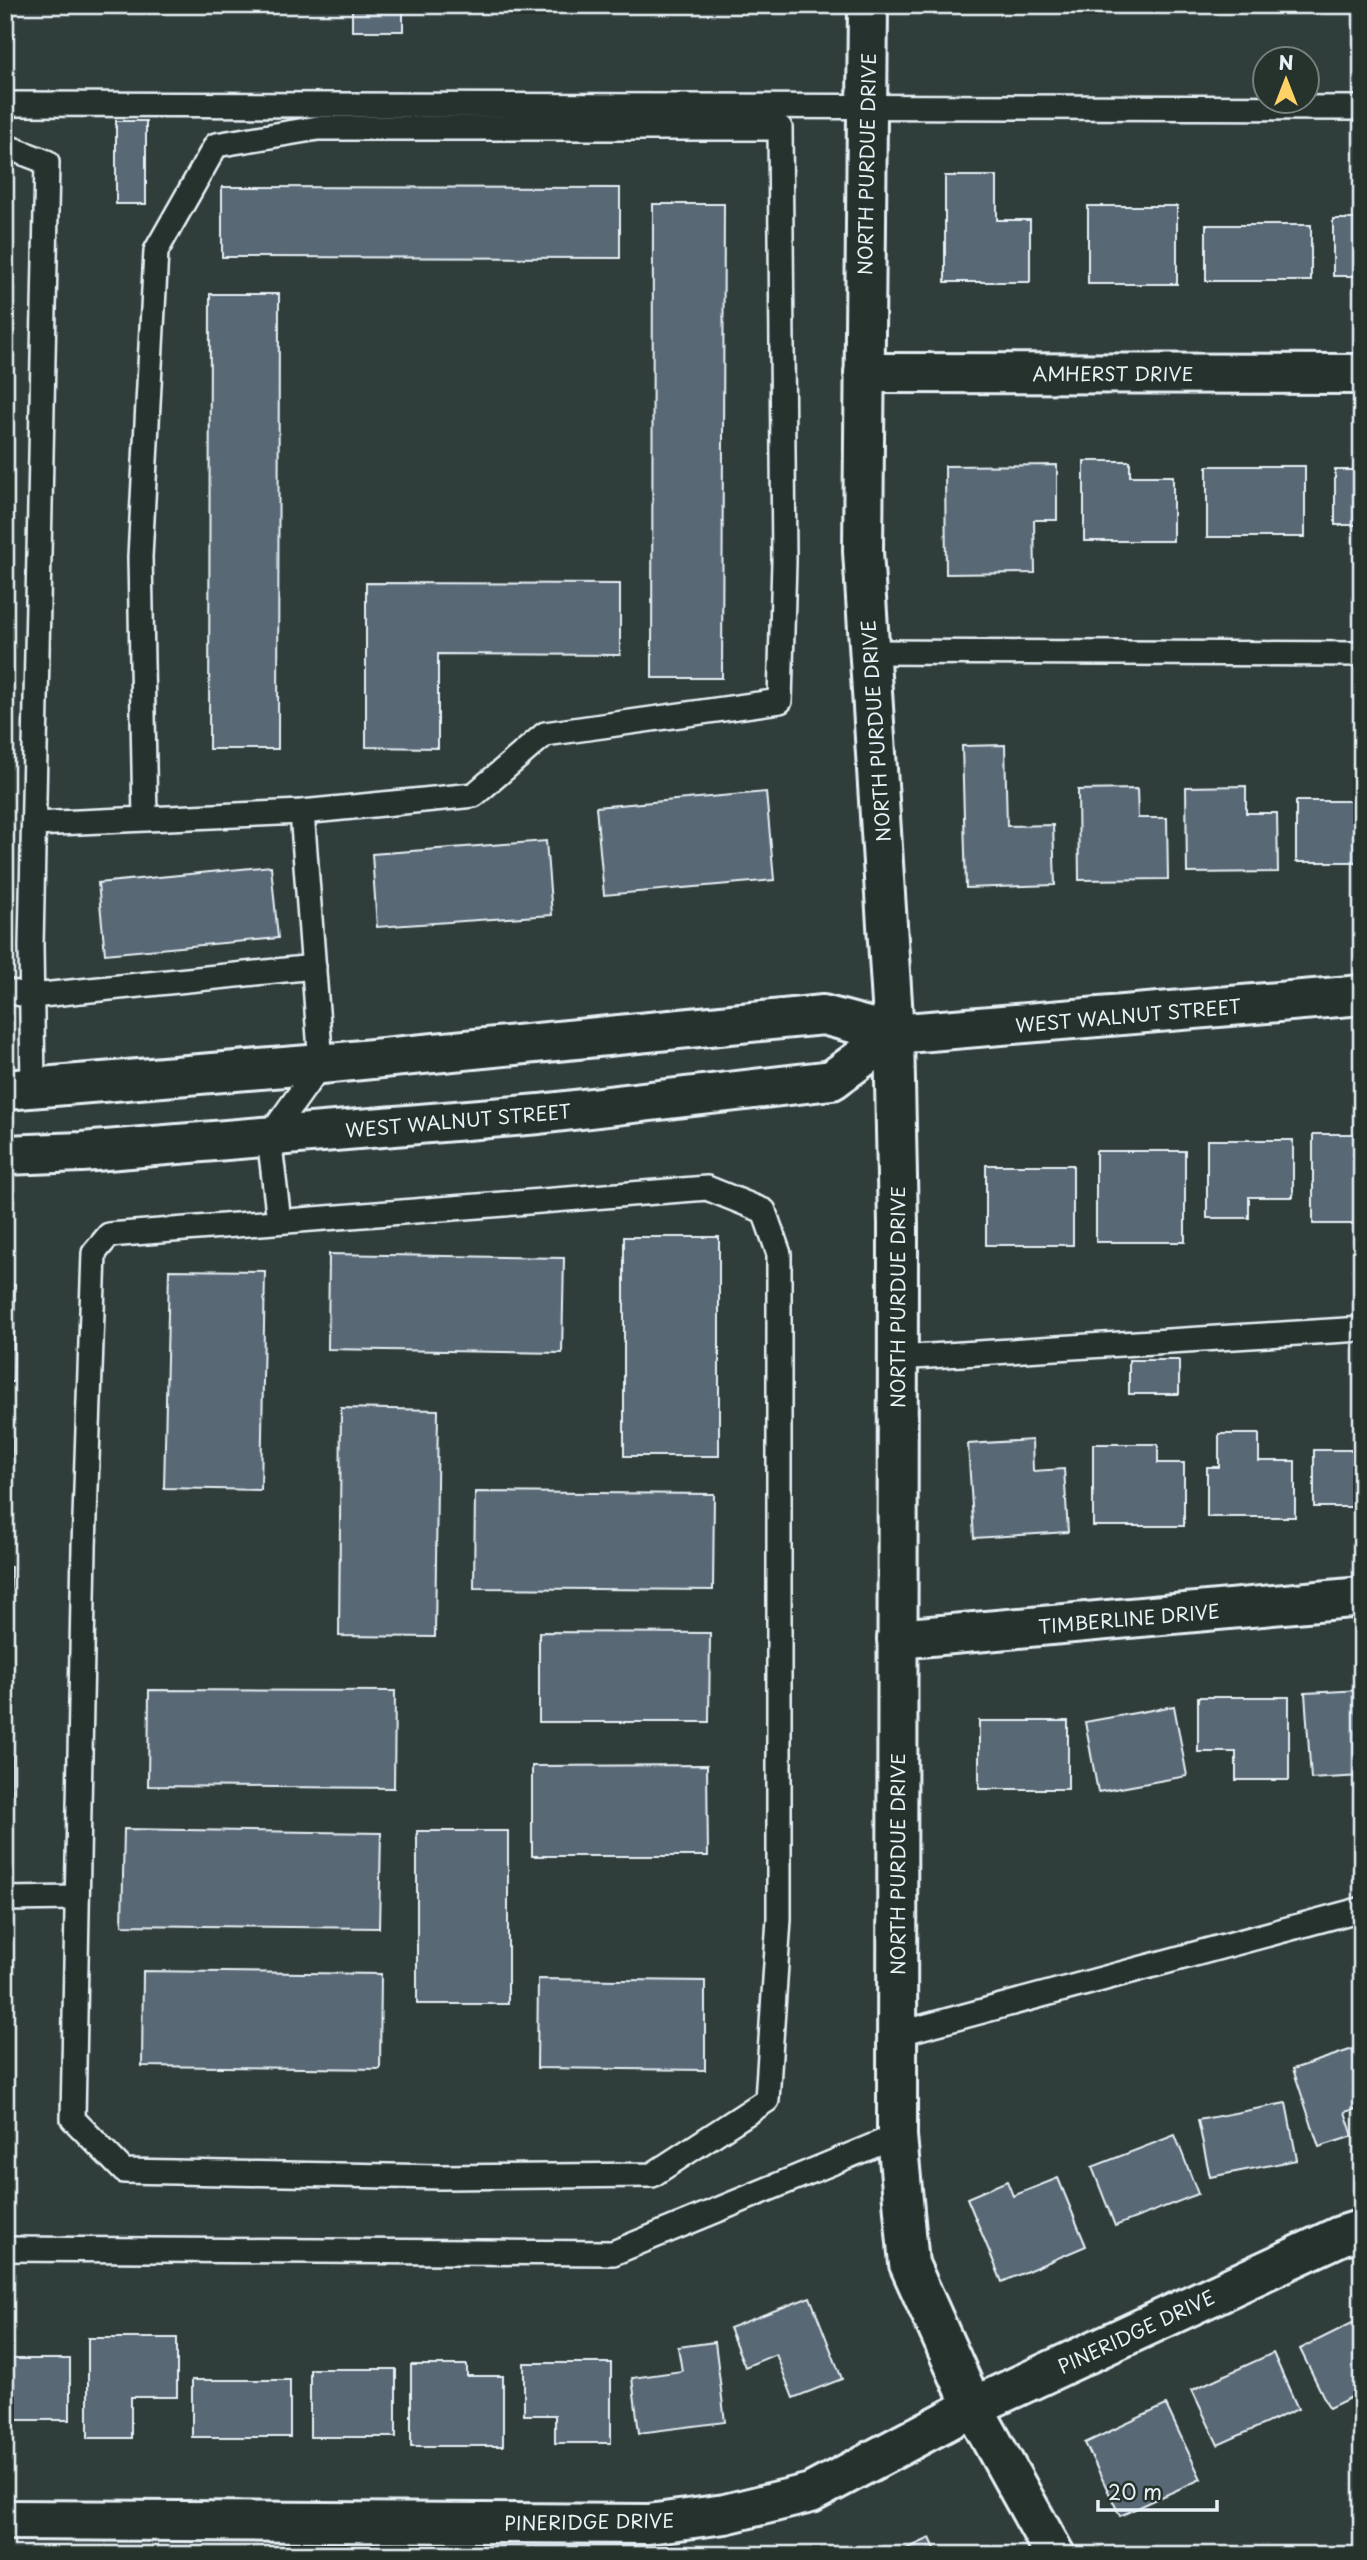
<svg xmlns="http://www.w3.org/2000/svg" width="1367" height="2560" font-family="'Playpen Sans',sans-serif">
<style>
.building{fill:#586874;stroke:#e8f1f8;stroke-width:2}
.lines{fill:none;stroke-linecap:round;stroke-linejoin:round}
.lane-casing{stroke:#e8f1f8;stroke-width:28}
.street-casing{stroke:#e8f1f8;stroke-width:44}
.secondary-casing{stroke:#e8f1f8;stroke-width:44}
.lane{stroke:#26332d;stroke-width:23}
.street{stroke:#26332d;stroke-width:38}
.secondary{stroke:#26332d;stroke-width:38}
.labels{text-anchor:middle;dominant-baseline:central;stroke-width:5;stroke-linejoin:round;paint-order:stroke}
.street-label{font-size:19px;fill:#e8f1f8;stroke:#26332d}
</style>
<rect width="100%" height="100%" fill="#303e3b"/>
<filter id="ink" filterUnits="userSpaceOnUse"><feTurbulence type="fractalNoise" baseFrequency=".0143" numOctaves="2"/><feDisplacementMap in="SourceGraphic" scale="14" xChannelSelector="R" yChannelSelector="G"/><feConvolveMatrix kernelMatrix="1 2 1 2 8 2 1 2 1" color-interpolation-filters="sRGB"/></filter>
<g filter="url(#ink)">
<g class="building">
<rect x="352" y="5" width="51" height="26"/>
<rect x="116" y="121" width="30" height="83"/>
<polygon points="945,176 997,176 997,220 1030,220 1030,282 945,282"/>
<polygon points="222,187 620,188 620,258 222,257"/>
<polygon points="653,204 724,204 722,678 652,678"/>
<rect x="1088" y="206" width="89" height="78"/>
<rect x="1333" y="219" width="29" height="57"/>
<rect x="1206" y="225" width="105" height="56"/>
<polygon points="210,294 279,294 278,749 209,749"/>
<polygon points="1084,461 1130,461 1130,476 1173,476 1173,541 1084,541"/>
<polygon points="1057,465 1057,520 1034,520 1035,573 946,574 945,466"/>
<rect x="1207" y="466" width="98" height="71"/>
<rect x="1335" y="470" width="27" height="55"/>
<polygon points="366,583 620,584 620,655 438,654 438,748 366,747"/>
<polygon points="1005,745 1007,826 1053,825 1055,885 966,888 962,746"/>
<polygon points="1246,786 1246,813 1277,813 1278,872 1187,873 1186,787"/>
<polygon points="1137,789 1138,818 1167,818 1168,879 1079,880 1078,790"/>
<polygon points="766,792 774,880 604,895 596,807"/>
<rect x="1296" y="801" width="66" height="61"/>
<polygon points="546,841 552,915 377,927 372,854"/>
<polygon points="271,866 278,938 105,954 98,883"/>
<rect x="1313" y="1134" width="49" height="90"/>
<polygon points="1207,1140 1293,1140 1293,1197 1249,1197 1249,1218 1207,1218"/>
<rect x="1096" y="1151" width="89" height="91"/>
<rect x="986" y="1165" width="87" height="80"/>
<rect x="624" y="1237" width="95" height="219"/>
<polygon points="329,1254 564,1258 562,1353 328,1349"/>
<polygon points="169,1270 265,1271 261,1490 164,1488"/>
<polygon points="5,1285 15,1285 13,1382 5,1382"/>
<rect x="1129" y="1360" width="50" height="34"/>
<polygon points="341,1408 438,1410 435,1637 339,1636"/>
<rect x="5" y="1425" width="7" height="96"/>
<polygon points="1219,1434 1259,1434 1259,1461 1295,1461 1295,1517 1207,1517 1207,1467 1219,1467"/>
<polygon points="1032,1440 1033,1471 1064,1469 1068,1532 974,1538 968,1444"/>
<polygon points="1093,1444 1158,1444 1158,1463 1184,1463 1184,1526 1093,1526"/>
<rect x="1314" y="1450" width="48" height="57"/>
<polygon points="475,1492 714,1494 713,1590 474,1588"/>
<polygon points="5,1566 11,1567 10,1664 5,1664"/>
<polygon points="539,1632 710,1633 709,1722 539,1722"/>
<polygon points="149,1690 395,1691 394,1788 148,1786"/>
<polygon points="1362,1690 1362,1776 1311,1779 1305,1693"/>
<polygon points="1198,1697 1289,1697 1289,1780 1236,1780 1236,1752 1198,1752"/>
<rect x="5" y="1705" width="7" height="95"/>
<polygon points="1174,1706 1187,1776 1098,1792 1085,1722"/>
<rect x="979" y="1721" width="89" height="68"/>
<polygon points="707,1765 708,1856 532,1856 532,1766"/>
<polygon points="124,1829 381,1833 379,1928 122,1925"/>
<rect x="417" y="1831" width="91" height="173"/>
<polygon points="143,1971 381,1974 380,2069 142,2066"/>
<polygon points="538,1979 705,1981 705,2070 537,2068"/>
<polygon points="1362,2046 1362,2107 1345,2112 1353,2136 1319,2147 1293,2069"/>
<polygon points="1286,2103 1297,2160 1210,2177 1198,2120"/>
<polygon points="1175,2135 1198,2194 1115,2226 1092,2167"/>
<polygon points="1058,2178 1086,2246 1002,2282 967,2198 1007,2181 1013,2196"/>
<polygon points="810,2297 842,2379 793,2398 776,2354 745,2367 729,2328"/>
<polygon points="1362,2318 1362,2392 1329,2408 1300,2349"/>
<polygon points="88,2338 177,2338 177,2397 131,2397 131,2438 88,2438"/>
<polygon points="715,2342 725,2422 639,2433 632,2378 682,2371 678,2347"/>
<polygon points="1273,2353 1298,2409 1218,2445 1192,2390"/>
<rect x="5" y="2359" width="65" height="61"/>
<polygon points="524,2363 611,2363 611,2443 555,2443 555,2415 524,2415"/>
<polygon points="411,2365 467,2365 467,2376 503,2376 503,2446 411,2446"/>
<rect x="310" y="2369" width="86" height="68"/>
<rect x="192" y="2380" width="98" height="57"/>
<polygon points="1166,2405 1201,2479 1120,2516 1085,2443"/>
<polygon points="930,2538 938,2555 893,2555"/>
</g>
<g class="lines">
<defs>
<g id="lane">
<polyline points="5,104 1362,108"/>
<polyline points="5,146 47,162 31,946 33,1088"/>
<polyline points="870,652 1362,654"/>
<polyline points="34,824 302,812 474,795 545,734 780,701 784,561 780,128 318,128 216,145 156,251 140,557 145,819"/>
<polyline points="5,991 32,996 314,967"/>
<polygon points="707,1188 764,1211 779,1254 779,1919 767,2100 652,2175 441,2177 124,2171 73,2119 84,1547 94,1253 109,1235"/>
<polyline points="279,1221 269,1137 321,1064 302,812"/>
<polyline points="897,1358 1362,1329"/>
<polyline points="5,1899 77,1898"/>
<polyline points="897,2034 1362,1909"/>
<polyline points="5,2249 613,2253 897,2136"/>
</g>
<g id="street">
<polyline points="864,373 1362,374"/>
<polyline points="897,1639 1362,1597"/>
<polyline points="5,2520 648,2524 725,2514 811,2493 973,2407 1340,2236 1362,2229"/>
</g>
<g id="secondary">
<polyline points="868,5 863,551 894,1034 898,1224 897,2136 909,2264 973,2407 1055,2555"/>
<polyline points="5,1090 321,1064 823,1015 894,1034 1362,995"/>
<polyline points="5,1155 82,1152 539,1114 832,1080 894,1034"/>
</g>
</defs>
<use href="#lane" class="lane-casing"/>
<use href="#street" class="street-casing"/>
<use href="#secondary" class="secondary-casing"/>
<use href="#lane" class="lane"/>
<use href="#street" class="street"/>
<use href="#secondary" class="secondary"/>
</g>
</g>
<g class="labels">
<g class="street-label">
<text transform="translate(866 164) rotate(-89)">NORTH PURDUE DRIVE</text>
<text x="1113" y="373">AMHERST DRIVE</text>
<text transform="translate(875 731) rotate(-94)">NORTH PURDUE DRIVE</text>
<text transform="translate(1128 1015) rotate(-5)">WEST WALNUT STREET</text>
<text transform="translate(458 1120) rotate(-5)">WEST WALNUT STREET</text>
<text transform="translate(897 1297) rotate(-90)">NORTH PURDUE DRIVE</text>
<text transform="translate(1129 1618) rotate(-5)">TIMBERLINE DRIVE</text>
<text transform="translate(897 1864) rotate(-90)">NORTH PURDUE DRIVE</text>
<text transform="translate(1136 2331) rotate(-25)">PINERIDGE DRIVE</text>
<text transform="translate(589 2521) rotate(-1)">PINERIDGE DRIVE</text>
</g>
</g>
<rect width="1367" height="2560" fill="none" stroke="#26332d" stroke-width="28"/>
<rect x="14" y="14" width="1339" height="2532" fill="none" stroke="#e8f1f8" stroke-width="2.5" filter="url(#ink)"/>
<g transform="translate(1286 80)"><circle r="33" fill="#26332d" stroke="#747f7e" stroke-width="2"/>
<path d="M0-5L12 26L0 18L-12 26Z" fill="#ffd166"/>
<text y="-10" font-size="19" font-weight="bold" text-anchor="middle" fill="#e8f1f8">N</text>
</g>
<path d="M1098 2500v10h119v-10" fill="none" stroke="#e8f1f8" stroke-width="3.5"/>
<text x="1108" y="2500" font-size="21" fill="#e8f1f8" stroke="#26332d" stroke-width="5" paint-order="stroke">20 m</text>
</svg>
